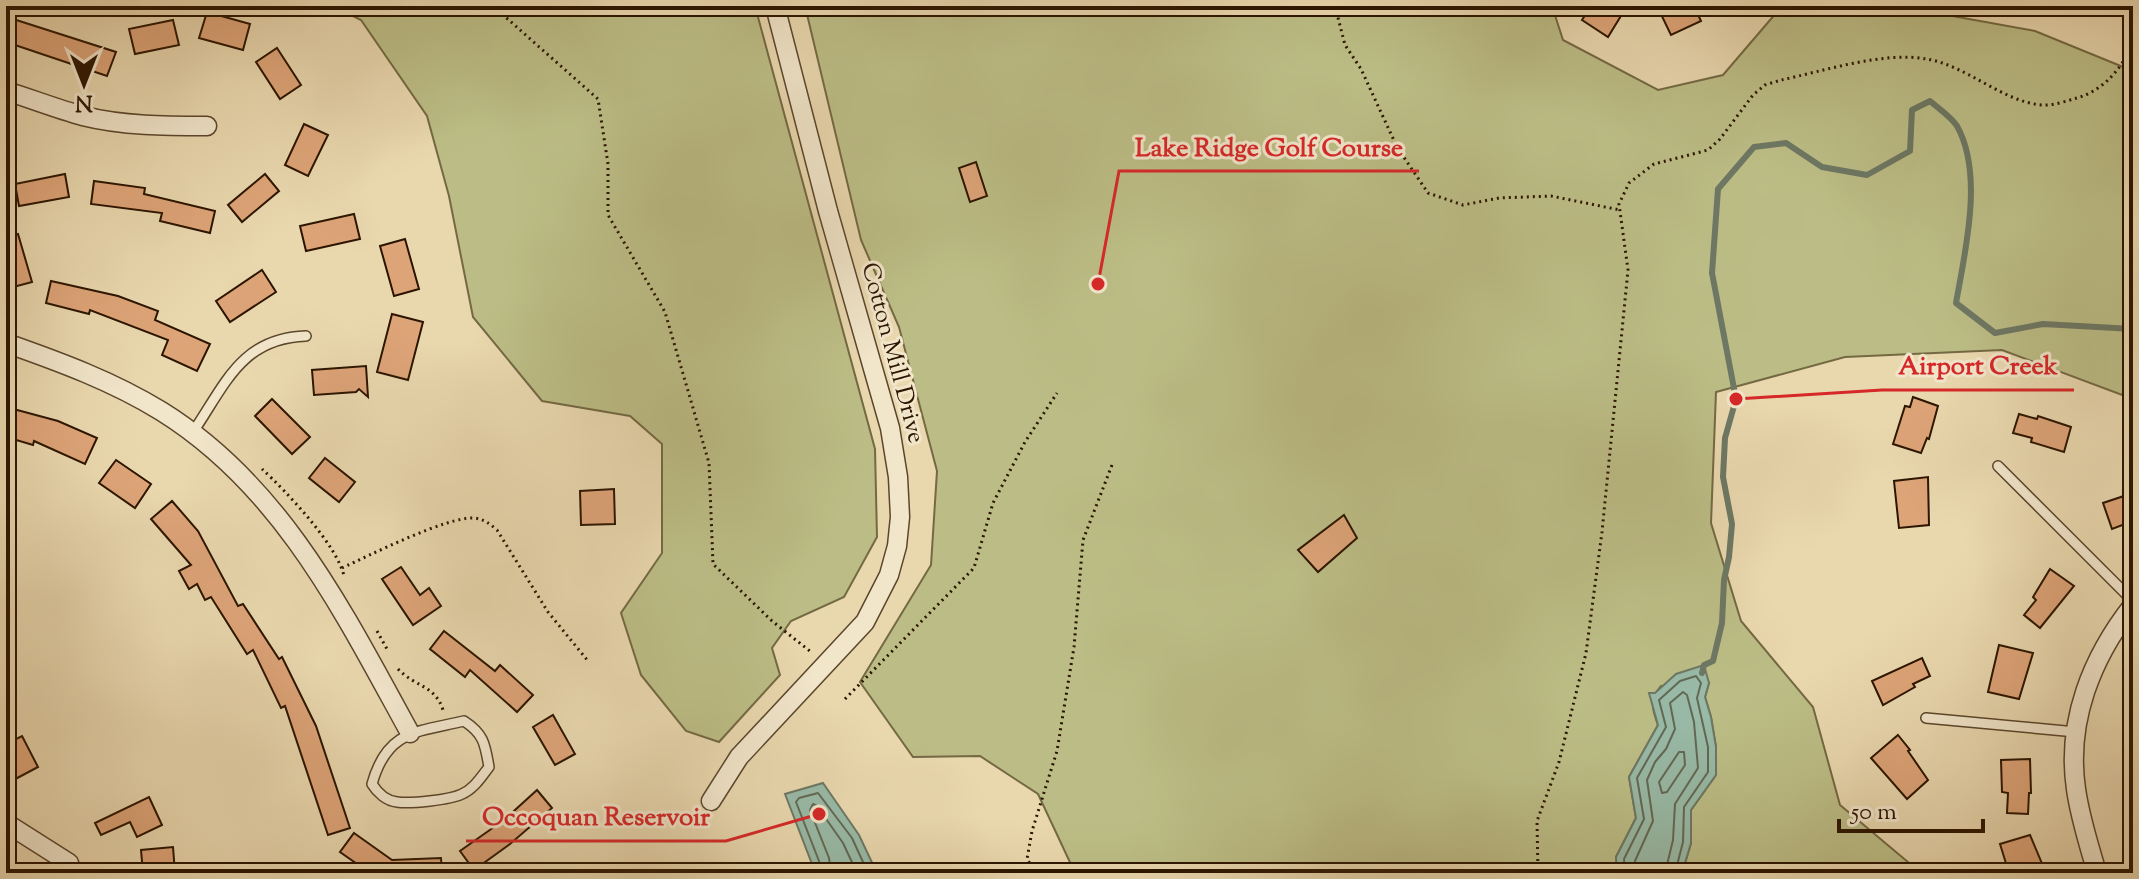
<svg xmlns="http://www.w3.org/2000/svg" width="2139" height="879" font-family="'Sorts Mill Goudy',serif">
<style>
.green{fill:#bcbd86;stroke:#746943;stroke-width:2}
.water{fill:#98baa7;stroke:#6d7864;stroke-width:2}
.lines{fill:none;stroke-linecap:round;stroke-linejoin:round}
.shore{stroke:#626854;stroke-width:2}
.stream{stroke:#6d7864;stroke-width:6}
.building{fill:#dda478;stroke:#2c1500;stroke-width:2}
.service-casing{stroke:#5b462c;stroke-width:12}
.minor-casing{stroke:#5b462c;stroke-width:21}
.path{stroke:#2c1500;stroke-width:3;stroke-dasharray:2 4;stroke-linecap:butt}
.service{stroke:#f1e5ca;stroke-width:9}
.minor{stroke:#f1e5ca;stroke-width:18}
.labels{text-anchor:middle;dominant-baseline:central;stroke-width:6;stroke-linejoin:round;paint-order:stroke}
.street-label{font-size:24px;fill:#2c1500;stroke:#f1e5ca}
.leader{fill:none;stroke:#d62828;stroke-width:3}
.callout-dot{fill:#d62828;stroke:#f1e5ca;stroke-width:3}
.callout-label{font-size:26px;text-anchor:middle;font-weight:bold;fill:#d62828;stroke:#f1e5ca;stroke-width:6;stroke-linejoin:round;paint-order:stroke}
</style>
<rect width="100%" height="100%" fill="#e9d7ae"/>
<filter id="stains"><feTurbulence type="fractalNoise" baseFrequency=".0025" numOctaves="4"/><feColorMatrix values="0 0 0 0 .2 0 0 0 0 .09 0 0 0 0 .02 0 0 0 .5 -.17"/></filter>
<radialGradient id="worn" r=".72"><stop offset=".6" stop-color="#630" stop-opacity="0"/><stop offset="1" stop-color="#630" stop-opacity=".3"/></radialGradient>
<g class="green">
<polygon points="333,6 755,6 875,449 877,537 844,597 791,621 772,648 780,675 719,742 686,731 641,675 621,613 662,553 662,444 630,416 542,401 473,317 449,196 427,116 361,20"/>
<path d="M805,6h747l11,34 95,50 65,-15 59,-69h115l138,25 98,40v328l-131,-49 -157,7 -129,35 -5,131 30,98 72,86 27,98 81,68h-239l9,-30v-33l25,-35v-28l-5,-30 -6,-20 4,-14 -48,3c-12,14 -9,23 -3,39l-29,52 7,41 -20,39 1,16h-542l-37,-79 -58,-38 -67,1 -53,-75 71,-117 6,-94 -38,-144 -38,-87z"/>
</g>
<g class="water">
<polygon points="1704,665 1709,683 1705,697 1711,717 1716,747 1716,775 1691,810 1691,843 1682,873 1617,873 1616,857 1636,818 1629,777 1658,725 1649,693 1655,693 1676,674"/>
<polygon points="823,783 859,835 877,873 813,873 812,864 785,794"/>
</g>
<g class="lines">
<g class="shore">
<polygon points="1684,752 1685,765 1667,792 1662,793 1659,782 1679,752"/>
<polyline points="821,873 819,861 796,802 799,798 818,793 852,838 868,873"/>
<polyline points="831,873 829,858 810,810 813,804 817,806 843,843 857,873"/>
<polyline points="1625,873 1624,859 1644,819 1637,778 1666,727 1659,700 1680,681 1696,676 1701,683 1697,698 1708,747 1708,772 1684,807 1683,842 1675,873"/>
<polyline points="1635,873 1635,861 1653,821 1647,780 1655,762 1666,749 1675,729 1670,703 1683,692 1687,695 1694,722 1698,768 1675,804 1673,840 1665,873"/>
</g>
<path class="stream" d="M1702,673l2,-8 9,-4 9,-38 2,-43 5,-23 3,-33 -9,-47 2,-39 11,-39 -24,-126 6,-84 36,-42 32,-4 36,24 45,8 43,-24 2,-41 18,-9c8,7 21,16 27,25 27,48 8,126 -1,177l39,30 48,-9 90,5"/>
</g>
<g class="building">
<polygon points="1591,6 1627,6 1608,37 1582,20"/>
<polygon points="1657,6 1694,6 1701,21 1671,35"/>
<polygon points="207,12 250,24 243,50 199,38"/>
<polygon points="10,18 116,52 107,76 6,42 6,30"/>
<polygon points="173,20 179,45 135,54 129,29"/>
<polygon points="277,48 301,85 280,99 256,62"/>
<polygon points="304,124 328,135 308,176 285,165"/>
<polygon points="976,162 987,196 970,202 959,168"/>
<polygon points="65,174 69,197 19,206 15,184"/>
<polygon points="265,174 279,191 242,222 228,205"/>
<polygon points="94,181 145,188 144,194 215,211 210,233 160,221 162,213 91,204"/>
<polygon points="354,214 360,239 306,251 300,226"/>
<polygon points="18,234 32,282 6,289 6,237"/>
<polygon points="405,239 419,289 394,296 380,246"/>
<polygon points="262,270 276,292 230,322 216,301"/>
<polygon points="51,281 118,296 158,311 155,320 210,344 197,371 162,355 168,340 90,310 89,314 46,303"/>
<polygon points="392,314 423,322 408,380 377,372"/>
<polygon points="366,366 368,397 359,389 356,392 314,395 312,370"/>
<polygon points="1913,397 1938,406 1929,439 1927,438 1921,453 1893,444 1905,406 1910,407"/>
<polygon points="272,399 310,437 292,454 255,416"/>
<polygon points="6,407 58,421 97,438 85,464 34,441 33,445 6,437"/>
<polygon points="2019,414 2037,419 2038,416 2071,427 2064,452 2031,442 2032,438 2013,433"/>
<polygon points="325,458 355,482 339,502 309,478"/>
<polygon points="116,460 151,484 135,508 99,483"/>
<polygon points="1928,477 1929,525 1899,528 1894,481"/>
<polygon points="614,489 615,524 581,525 580,491"/>
<polygon points="2133,493 2133,521 2112,529 2103,503"/>
<polygon points="172,501 198,531 238,606 243,604 279,659 282,657 316,726 350,828 328,835 285,706 281,708 253,650 247,654 211,597 205,600 197,584 189,589 179,571 191,565 151,519"/>
<polygon points="1344,515 1357,538 1318,572 1298,550"/>
<polygon points="401,567 420,595 429,588 441,606 413,625 382,579"/>
<polygon points="2050,569 2074,586 2040,628 2024,615 2036,600 2033,597"/>
<polygon points="444,631 495,671 500,665 533,695 517,712 470,670 465,677 430,649"/>
<polygon points="1999,645 2033,653 2019,699 1988,692"/>
<polygon points="1922,658 1930,676 1913,684 1915,687 1883,705 1872,681"/>
<polygon points="553,715 575,754 555,765 533,727"/>
<polygon points="1898,735 1910,750 1908,751 1928,780 1907,799 1871,758"/>
<polygon points="22,736 38,767 6,784 6,744"/>
<polygon points="2030,759 2031,793 2029,793 2028,814 2007,813 2008,793 2002,792 2001,760"/>
<polygon points="537,790 552,808 510,844 474,870 460,851 504,820"/>
<polygon points="149,797 162,825 137,837 130,822 101,835 95,823"/>
<polygon points="354,833 392,860 441,858 442,873 370,873 340,852"/>
<polygon points="2030,835 2046,873 2009,873 2000,844"/>
<polygon points="173,847 175,873 143,873 141,850"/>
</g>
<g class="lines">
<defs>
<g id="service">
<path d="M193,432c32,-47 48,-94 113,-96"/>
<polyline points="1998,466 2133,601"/>
<polyline points="1926,718 2076,732"/>
<path d="M464,721c20,13 21,23 25,46 -8,10 -15,22 -27,27 -12,6 -52,10 -65,8 -11,-1 -20,-10 -25,-18 15,-54 45,-52 92,-63z"/>
</g>
<g id="minor">
<path d="M6,91c26,8 51,18 77,25 40,10 83,10 124,10"/>
<path d="M6,343c54,19 106,38 155,68 121,75 183,202 249,322"/>
<polyline points="711,801 739,757 865,622 889,575 897,546 900,517 898,477 890,428 828,211 775,6"/>
<polyline points="6,823 69,863"/>
<path d="M2097,873c-8,-28 -17,-55 -21,-84 -10,-68 16,-132 57,-184"/>
</g>
</defs>
<use href="#service" class="service-casing"/>
<use href="#minor" class="minor-casing"/>
<g class="path">
<polyline points="493,6 598,99 608,164 608,215 665,312 709,463 713,564 772,621 811,652"/>
<polyline points="1335,6 1345,45 1361,69 1397,147 1428,193 1463,205 1499,198 1551,196 1620,210"/>
<path d="M262,469c24,22 75,76 82,107"/>
<path d="M342,568c26,-12 106,-52 132,-50 10,1 16,6 23,12l51,82 40,49"/>
<polyline points="377,631 387,649"/>
<path d="M398,669c17,18 37,16 45,41"/>
<polyline points="845,699 974,568 993,503 1025,442 1057,393"/>
<polyline points="1036,873 1027,859 1032,831 1057,751 1074,647 1083,540 1112,465"/>
<polyline points="1189,873 1204,866 1225,868 1225,873"/>
<path d="M1538,873l-1,-52 22,-59 27,-109 16,-121 26,-262 -9,-66 10,-21 25,-19 54,-14 12,-11 33,-44 12,-10 16,-5c43,-9 103,-29 146,-21 40,7 75,42 114,46 12,1 25,-4 36,-7 27,-8 44,-29 56,-54"/>
</g>
<use href="#service" class="service"/>
<use href="#minor" class="minor"/>
</g>
<g class="labels">
<g class="street-label">
<text transform="translate(892 353) rotate(75)">Cotton Mill Drive</text>
</g>
</g>
<path class="leader" d="M1098 284L1119 171H1419M1736 399L1882 390H2074M819 814L726 841H466"/>
<g class="callout-dot">
<circle cx="1098" cy="284" r="8"/>
<circle cx="1736" cy="399" r="8"/>
<circle cx="819" cy="814" r="8"/>
</g>
<g class="callout-label">
<text x="1269" y="156">Lake Ridge Golf Course</text>
<text x="1978" y="374">Airport Creek</text>
<text x="596" y="825">Occoquan Reservoir</text>
</g>
<rect width="2139" height="879" fill="none" stroke="#e9d7ae" stroke-width="32"/>
<rect x="8" y="8" width="2123" height="863" fill="none" stroke="#2c1500" stroke-width="4"/>
<rect x="16" y="16" width="2107" height="847" fill="none" stroke="#2c1500" stroke-width="2"/>
<g transform="translate(84 84) rotate(180)" stroke="#f1e5ca" stroke-width="6" paint-order="stroke">
<path d="M0-6L14 30L0 20L-14 30Z" fill="#2c1500"/>
<text y="-12" font-size="22" font-weight="bold" text-anchor="middle" fill="#2c1500">N</text>
</g>
<path d="M1839 819v12h144v-12" fill="none" stroke="#2c1500" stroke-width="4"/>
<text x="1851" y="819" font-size="24" fill="#2c1500" stroke="#f1e5ca" stroke-width="6" paint-order="stroke">50 m</text>
<rect width="100%" height="100%" filter="url(#stains)"/>
<rect width="100%" height="100%" fill="url(#worn)"/>
</svg>
